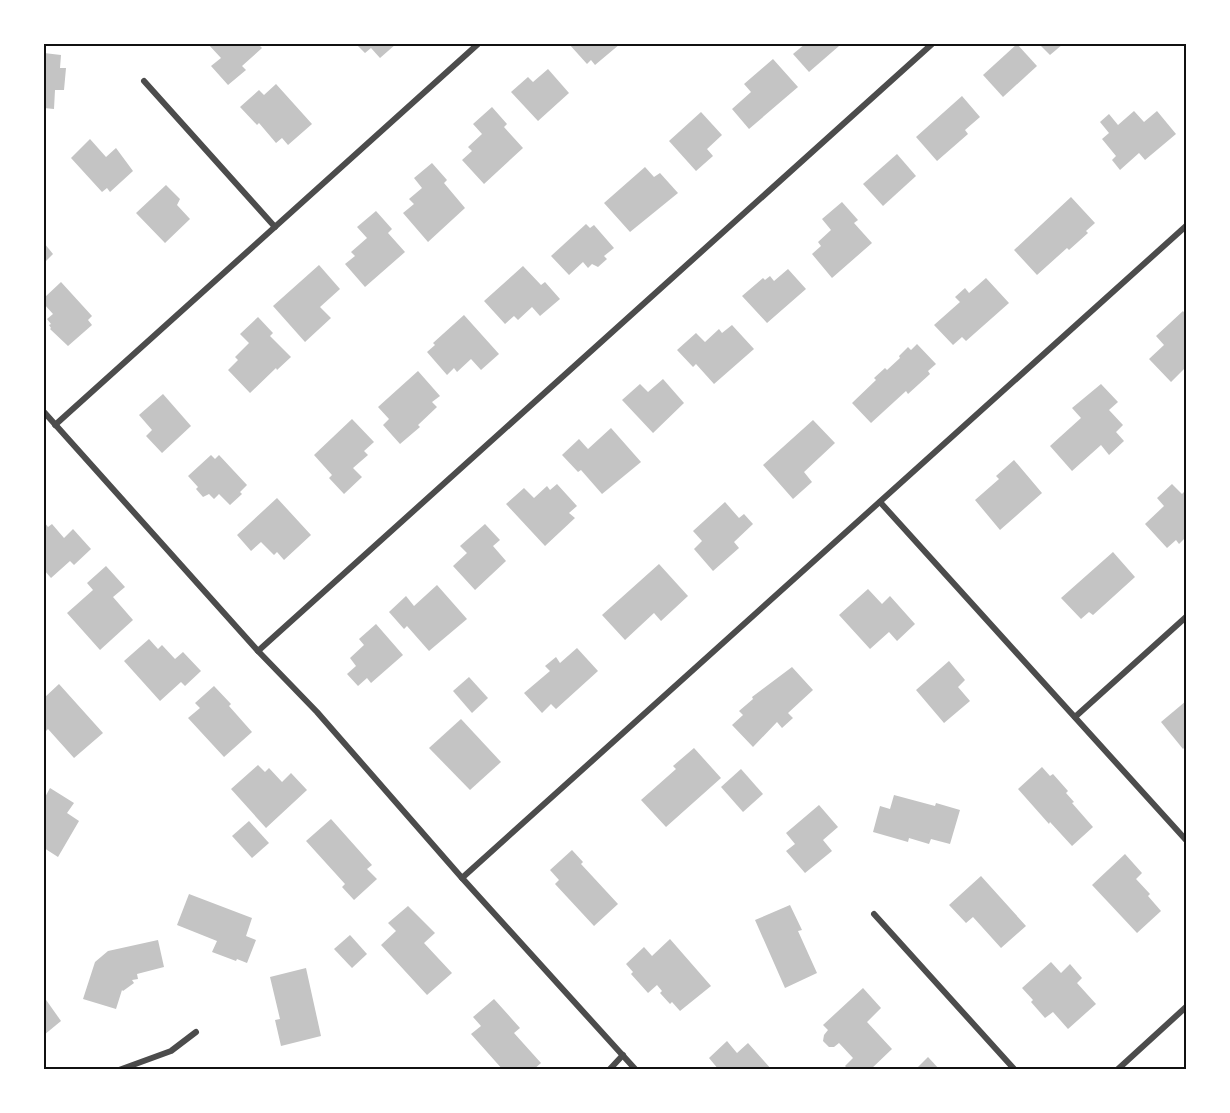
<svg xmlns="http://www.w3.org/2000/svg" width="1230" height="1113" font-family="Montserrat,sans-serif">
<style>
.building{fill:#c4c4c4}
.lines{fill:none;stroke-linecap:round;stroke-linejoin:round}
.minor{stroke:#4c4c4c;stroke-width:6}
.neatline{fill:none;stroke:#111;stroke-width:2}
</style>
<rect width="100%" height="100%" fill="#fff"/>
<g class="building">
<polygon points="208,44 258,44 262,48 242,66 246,70 228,85 211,66 221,58"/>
<polygon points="356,44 396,44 380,58 371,48 365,53"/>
<polygon points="569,44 620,44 595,65 591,60 587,64"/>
<polygon points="805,44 837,44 839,46 809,72 793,54"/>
<polygon points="1017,44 1037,66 1003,97 983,75"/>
<polygon points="1039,44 1063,44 1050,55"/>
<polygon points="44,53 61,55 60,68 66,68 64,90 55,90 54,109 44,108"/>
<polygon points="773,59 798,87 749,129 732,109 751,92 744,84"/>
<polygon points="548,69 569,93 538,121 511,92 528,77 533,82"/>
<polygon points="276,84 312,124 288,145 282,138 276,143 259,123 257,125 240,107 259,90 264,95"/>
<polygon points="962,96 980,117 965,130 968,134 937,161 916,137"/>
<polygon points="492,107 507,124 504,127 523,148 484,184 462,160 472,151 468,147 482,134 473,124"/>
<polygon points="1134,111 1144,122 1157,111 1176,134 1145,160 1139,153 1120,170 1112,160 1116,156 1102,139 1109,133 1100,122 1109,114 1118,125"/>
<polygon points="701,112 722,135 707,149 713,156 696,171 669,141"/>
<polygon points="90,139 106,157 116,148 133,171 110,192 107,188 102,192 71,158"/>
<polygon points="897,154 916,176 883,206 863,184"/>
<polygon points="432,163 447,180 444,183 465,208 428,242 403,213 414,204 409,199 422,188 414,178"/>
<polygon points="645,167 654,177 660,173 678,193 630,232 604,203"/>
<polygon points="166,185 180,199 177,205 190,219 165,243 136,213"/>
<polygon points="1071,197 1095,223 1086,231 1088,233 1069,250 1067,248 1037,275 1014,250"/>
<polygon points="842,202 858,220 854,223 872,243 832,278 812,254 821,246 818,242 831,230 822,219"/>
<polygon points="376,211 392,229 388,233 405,252 365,287 345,264 355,256 351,252 367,238 357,227"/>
<polygon points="586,224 590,228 594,225 614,248 604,256 607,259 598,267 592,264 588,268 583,262 569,275 551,256"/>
<polygon points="44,243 53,254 44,263"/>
<polygon points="319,265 340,289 320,307 331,318 305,342 273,306"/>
<polygon points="523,266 541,285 545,282 560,299 540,316 532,307 518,320 514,316 505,324 484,301"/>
<polygon points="788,269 806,289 767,323 742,296 763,278 765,280 770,276 774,281"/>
<polygon points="986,278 1009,303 966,341 962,337 953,345 934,325 960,302 955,297 965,288 969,293"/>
<polygon points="61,282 92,316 88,320 92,325 68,346 50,329 51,328 49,325 51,324 47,319 53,314 44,304 44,298"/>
<polygon points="1183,311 1186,315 1186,367 1171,382 1149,359 1164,345 1156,336"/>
<polygon points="464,315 499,354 481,370 471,359 457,372 454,368 447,375 427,352 435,345 433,343"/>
<polygon points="258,317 273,333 270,336 291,357 277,370 276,368 250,393 228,370 238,360 235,357 249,343 240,334"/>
<polygon points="732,325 754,349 714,384 696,364 693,367 677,350 696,333 705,342 719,329 722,333"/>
<polygon points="917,344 936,364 928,371 930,374 908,394 906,391 871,423 852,403 876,380 874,378 885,368 887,370 900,358 899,356 908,347 911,350"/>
<polygon points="418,371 440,396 432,402 437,407 418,425 420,427 400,444 383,425 389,419 378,407"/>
<polygon points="663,379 684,403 653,433 622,400 640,384 648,392"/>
<polygon points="1101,384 1118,402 1109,410 1123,425 1116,432 1124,441 1109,455 1101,445 1072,471 1050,446 1081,418 1072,408"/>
<polygon points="163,394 191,426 162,453 146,436 152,430 139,415"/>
<polygon points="352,419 374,442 364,451 368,455 353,468 362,477 344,494 329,478 332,475 314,455"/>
<polygon points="813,420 835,443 804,472 812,482 793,499 763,465"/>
<polygon points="611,428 641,462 602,494 581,470 578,472 562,455 579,439 588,449"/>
<polygon points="211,455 215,459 219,455 247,485 240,492 242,494 230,505 219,494 214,499 209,494 203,497 196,489 198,487 188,476"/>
<polygon points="1014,460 1042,493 1000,530 975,500 999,479 996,476"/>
<polygon points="557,484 577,506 569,513 575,518 545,546 506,504 524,488 534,498 547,486 550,490"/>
<polygon points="1172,484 1182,494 1186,490 1186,537 1179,544 1176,540 1167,548 1145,524 1164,506 1157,498"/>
<polygon points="277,498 311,535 284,560 277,552 274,555 261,542 251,551 237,535"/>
<polygon points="725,502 739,518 744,514 753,524 734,542 739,548 713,571 694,549 702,541 693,531"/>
<polygon points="44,522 48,527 52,524 64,538 73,529 91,549 74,565 70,561 51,578 44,570"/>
<polygon points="485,524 500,540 493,546 506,561 475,590 453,566 467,553 460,546"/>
<polygon points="1113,552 1135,577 1093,615 1089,612 1081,619 1061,598"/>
<polygon points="659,564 688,596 661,621 654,613 625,640 602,615"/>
<polygon points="106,566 125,587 113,597 133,620 100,650 67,613 93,590 87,583"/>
<polygon points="437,585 467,619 429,651 407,626 404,629 389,612 406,596 414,606"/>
<polygon points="868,589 882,604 890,596 915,624 897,641 889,632 870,649 839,615"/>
<polygon points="376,624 403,655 371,683 367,678 358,686 347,674 356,666 350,658 364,645 359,639"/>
<polygon points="149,639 158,649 162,645 175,659 183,652 201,671 185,686 181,682 160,701 124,661"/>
<polygon points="577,648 598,671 556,709 551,704 542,713 524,693 550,671 545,666 556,657 560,663"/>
<polygon points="949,661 965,680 958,687 970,701 944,723 916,690"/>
<polygon points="792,667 813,690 788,713 793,718 782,728 777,722 753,747 732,725 743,715 739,711 753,699 752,697"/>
<polygon points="469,677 488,698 472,713 453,691"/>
<polygon points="59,684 103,733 74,758 48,729 44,733 44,698"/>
<polygon points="214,686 231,704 229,706 252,732 224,757 188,718 200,708 195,703"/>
<polygon points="1186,701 1186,746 1183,749 1161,722"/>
<polygon points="461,719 501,762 470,790 429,748"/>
<polygon points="694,748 721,778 666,827 641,800 676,769 673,766"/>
<polygon points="258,765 265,772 269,768 282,782 291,773 307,790 266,828 231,789"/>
<polygon points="1042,767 1050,776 1053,774 1068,791 1066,793 1074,802 1072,803 1093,827 1072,846 1050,822 1049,824 1018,789"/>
<polygon points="741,769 763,794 743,812 721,787"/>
<polygon points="50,788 74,803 67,813 79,821 58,857 44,848 44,799"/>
<polygon points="894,795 935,806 936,803 960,810 950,844 931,839 929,844 909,838 908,842 873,832 880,806 890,809"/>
<polygon points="819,805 838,827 823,840 832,851 805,873 786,851 795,844 786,833"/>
<polygon points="331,819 372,865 367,869 377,879 354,900 342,887 345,884 306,841"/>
<polygon points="249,821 269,843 252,858 232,836"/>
<polygon points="572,850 583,862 581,864 618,904 594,926 555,884 559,880 550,870"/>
<polygon points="1125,854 1142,873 1136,879 1150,894 1148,896 1161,911 1137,933 1092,885"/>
<polygon points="981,876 1026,926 1001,948 973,917 966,923 949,905"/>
<polygon points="189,894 252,918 246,936 256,940 247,963 237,959 236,961 212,952 217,941 177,925"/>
<polygon points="790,905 802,930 798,931 817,973 785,988 755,920"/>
<polygon points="408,906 435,933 424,943 452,973 427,995 381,945 396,931 388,923"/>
<polygon points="350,935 367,954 352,968 334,949"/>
<polygon points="670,939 711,986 680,1011 672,1002 670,1004 660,993 662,991 657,985 648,993 631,974 633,972 626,964 644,947 652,956"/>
<polygon points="158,940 164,967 137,974 138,979 132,980 134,983 123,991 122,990 116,1009 83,999 95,962 108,951"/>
<polygon points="1051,962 1061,973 1070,964 1082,978 1077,983 1096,1004 1068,1029 1053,1012 1045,1018 1031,1002 1033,1000 1022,988"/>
<polygon points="306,968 321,1036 281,1046 275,1020 280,1019 270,977"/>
<polygon points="863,988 881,1008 867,1022 892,1049 870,1070 849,1070 845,1066 853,1058 839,1043 834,1047 829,1047 823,1041 824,1035 828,1030 823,1025"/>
<polygon points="44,997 61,1021 44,1035"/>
<polygon points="494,999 520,1028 514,1033 541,1063 533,1070 503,1070 471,1034 481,1026 473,1017"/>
<polygon points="727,1041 737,1053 748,1043 772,1070 719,1070 709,1058"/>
<polygon points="928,1057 940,1070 915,1070"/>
</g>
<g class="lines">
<g class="minor">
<polyline points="144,81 275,227"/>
<polyline points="44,412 258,651 317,712 462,878 636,1070"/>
<polyline points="55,425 478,44"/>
<polyline points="880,502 1186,840"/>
<polyline points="258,651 932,44"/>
<polyline points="1075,717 1186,617"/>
<polyline points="462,878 1186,226"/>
<polyline points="874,914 1015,1070"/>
<polyline points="119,1070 171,1051 196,1032"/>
<polyline points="609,1070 623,1055"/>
<polyline points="1117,1070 1186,1007"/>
</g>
</g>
<rect width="1230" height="1113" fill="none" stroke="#ffffff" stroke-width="90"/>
<rect x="45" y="45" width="1140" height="1023" class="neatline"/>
</svg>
